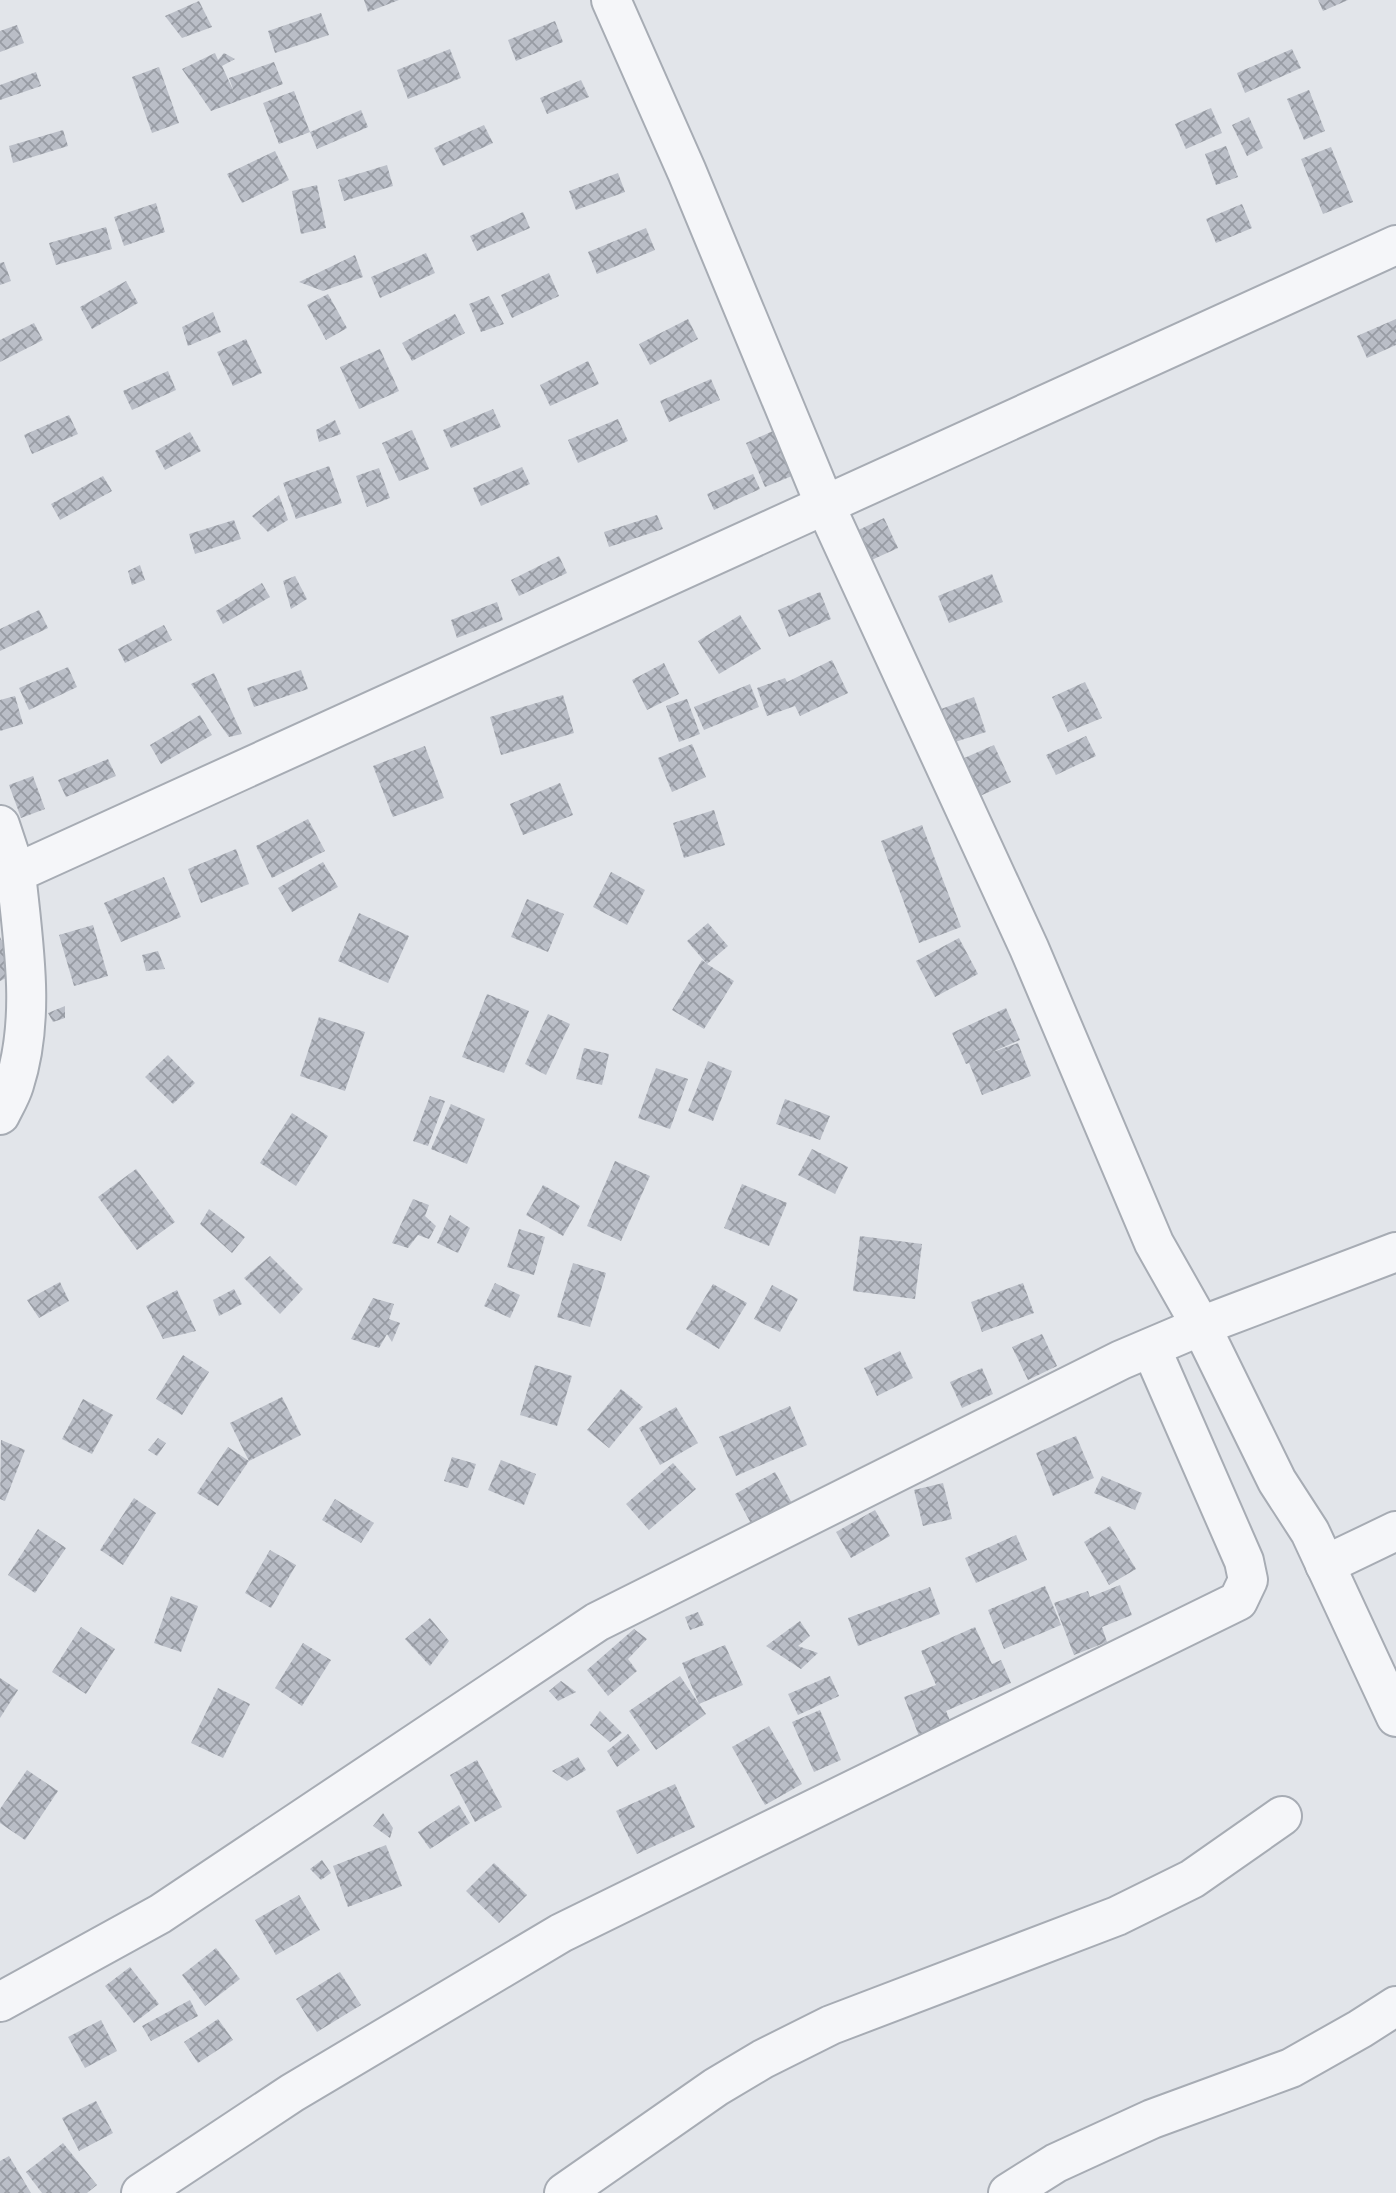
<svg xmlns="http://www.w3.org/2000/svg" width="1396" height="2193" font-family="Roboto,sans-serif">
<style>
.building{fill:url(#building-cross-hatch)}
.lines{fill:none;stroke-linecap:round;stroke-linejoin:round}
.minor-casing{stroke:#a7acb4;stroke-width:42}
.minor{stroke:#f5f6f9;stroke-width:38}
</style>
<defs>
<pattern id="building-cross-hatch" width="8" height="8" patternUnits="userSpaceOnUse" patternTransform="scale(1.75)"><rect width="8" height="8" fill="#babec7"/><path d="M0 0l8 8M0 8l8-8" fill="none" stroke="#979ba3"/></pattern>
</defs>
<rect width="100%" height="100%" fill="#e2e5ea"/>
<g class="building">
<polygon points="364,0 399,0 368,12"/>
<polygon points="1318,0 1348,0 1323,11"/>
<polygon points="199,1 212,27 182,38 165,16"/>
<polygon points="321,13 329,35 275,53 268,31"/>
<polygon points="555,21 563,42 516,61 508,40"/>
<polygon points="17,25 24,43 0,52 0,31"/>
<polygon points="450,49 461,78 408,99 397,70"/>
<polygon points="1292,49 1301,68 1245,93 1237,73"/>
<polygon points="215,53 218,60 224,53 235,59 222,66 234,92 229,78 274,62 283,84 211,111 182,69"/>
<polygon points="159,67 179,123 152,133 132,77"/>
<polygon points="36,72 41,86 0,100 0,85"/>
<polygon points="581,80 589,97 547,114 540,98"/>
<polygon points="1309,90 1325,131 1304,140 1287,99"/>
<polygon points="294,91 310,132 361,110 368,127 317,149 310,132 279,144 263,103"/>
<polygon points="1211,108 1222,133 1186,149 1175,124"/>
<polygon points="1249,117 1263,148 1247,156 1232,125"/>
<polygon points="484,125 493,143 443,166 434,148"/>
<polygon points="63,130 68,146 13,163 9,146"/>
<polygon points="1226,146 1238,177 1216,185 1205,154"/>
<polygon points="1331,147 1353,202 1323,214 1301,159"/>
<polygon points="275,151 289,180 242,203 227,174"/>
<polygon points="387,165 393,186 344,201 338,180"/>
<polygon points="618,173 625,192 576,210 569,191"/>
<polygon points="317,185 326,228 301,234 292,191"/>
<polygon points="156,203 165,232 124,246 114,217"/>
<polygon points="1242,204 1252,228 1216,243 1206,219"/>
<polygon points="523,212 530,228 477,251 470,236"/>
<polygon points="106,227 112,249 56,265 49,243"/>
<polygon points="646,228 655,250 597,274 588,252"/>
<polygon points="426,253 435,273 380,298 371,277"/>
<polygon points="355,255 363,277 323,291 299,282"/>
<polygon points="4,262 11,281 0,285 0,263"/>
<polygon points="549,273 559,296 512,318 501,295"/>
<polygon points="126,281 138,303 92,329 80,307"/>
<polygon points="328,294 347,328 326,340 307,305"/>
<polygon points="489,296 504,324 481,332 469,304"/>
<polygon points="213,312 221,332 188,346 182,327"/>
<polygon points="455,314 465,333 412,361 402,343"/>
<polygon points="688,319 698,339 650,365 639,344"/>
<polygon points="1396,319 1396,345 1367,358 1357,336"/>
<polygon points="34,323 43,340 0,362 0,340"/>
<polygon points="246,339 262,373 233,386 217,352"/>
<polygon points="380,349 399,391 359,409 340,367"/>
<polygon points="588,361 599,384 550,406 540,385"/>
<polygon points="168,371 176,390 132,410 123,391"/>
<polygon points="711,379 720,400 669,422 660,401"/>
<polygon points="493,409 501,427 451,448 443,430"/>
<polygon points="69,415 78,434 32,454 24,435"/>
<polygon points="618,419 628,441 578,463 568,440"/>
<polygon points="335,420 341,434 319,442 316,430"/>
<polygon points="412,430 429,469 399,481 382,443"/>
<polygon points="773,431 792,476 765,487 746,443"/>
<polygon points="190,432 201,451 165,470 155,451"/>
<polygon points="329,466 342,503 296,519 283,483"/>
<polygon points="522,467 530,484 481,506 473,488"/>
<polygon points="379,468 390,498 367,507 356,476"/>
<polygon points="753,474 760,489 714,510 707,494"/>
<polygon points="103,476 112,491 60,520 51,504"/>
<polygon points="279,495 288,520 268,532 252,516"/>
<polygon points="657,515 663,529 609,547 604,532"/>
<polygon points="884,518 898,548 865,563 852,533"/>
<polygon points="234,520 241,539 195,554 189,534"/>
<polygon points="559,556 567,573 519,596 511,580"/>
<polygon points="140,565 145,580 132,585 128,571"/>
<polygon points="992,574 1003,602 949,623 938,596"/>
<polygon points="295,576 307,599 291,609 283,581"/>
<polygon points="262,583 270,597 223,624 216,611"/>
<polygon points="820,592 831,619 789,637 778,610"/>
<polygon points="497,602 503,620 457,638 451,620"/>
<polygon points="39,610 48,628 0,651 0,629"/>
<polygon points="740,615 761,649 719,674 698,641"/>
<polygon points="164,625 172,640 125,663 118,649"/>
<polygon points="832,660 848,693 800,716 795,706 767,716 757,688 785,678 787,682"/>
<polygon points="664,663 679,694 647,710 632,680"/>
<polygon points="68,667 77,687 29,710 19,688"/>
<polygon points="301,670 308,689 254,707 247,688"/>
<polygon points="214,673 242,734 229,737 191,684"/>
<polygon points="1085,682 1102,718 1068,732 1052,697"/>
<polygon points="750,684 759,707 704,730 694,707"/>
<polygon points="563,695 574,733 501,755 490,717"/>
<polygon points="15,696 23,724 0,731 0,700"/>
<polygon points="974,697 986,732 952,743 941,709"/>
<polygon points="687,699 700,734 679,742 666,706"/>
<polygon points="200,715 212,735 161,764 150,745"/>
<polygon points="1086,736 1096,756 1056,775 1046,755"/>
<polygon points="692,744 706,777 672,792 658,758"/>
<polygon points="994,745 1011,782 980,796 962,759"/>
<polygon points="425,746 444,798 393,817 373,766"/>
<polygon points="108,759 116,776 66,797 58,780"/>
<polygon points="33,776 45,809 21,818 9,785"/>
<polygon points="560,783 573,815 523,835 510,804"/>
<polygon points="714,810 725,845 684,858 673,823"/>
<polygon points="308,819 325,851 272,878 256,846"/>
<polygon points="922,825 961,927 919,943 881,841"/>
<polygon points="236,849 249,884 201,903 188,869"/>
<polygon points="323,862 338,887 292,912 278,888"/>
<polygon points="611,872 645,890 627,925 593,907"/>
<polygon points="164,877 181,917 121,942 104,903"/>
<polygon points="527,899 564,914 548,952 511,937"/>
<polygon points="359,913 409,936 388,983 338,961"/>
<polygon points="708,923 728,946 707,964 734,981 704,1029 672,1010 702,960 707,964 687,941"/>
<polygon points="93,925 108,976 74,986 59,935"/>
<polygon points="0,937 16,973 0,981"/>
<polygon points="959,938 978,974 935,997 916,961"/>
<polygon points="158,951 165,969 146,971 142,955"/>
<polygon points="487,994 529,1011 504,1073 462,1057"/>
<polygon points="65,1006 65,1018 53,1022 48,1013"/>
<polygon points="1006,1008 1020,1040 990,1053 1018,1043 1031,1076 982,1095 969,1063 966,1064 952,1033"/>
<polygon points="548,1014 570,1024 546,1075 525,1064"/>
<polygon points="319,1017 365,1032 345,1091 300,1076"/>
<polygon points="584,1048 609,1054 602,1085 576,1079"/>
<polygon points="168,1055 195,1083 173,1104 145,1077"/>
<polygon points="708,1061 732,1071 713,1121 688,1111"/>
<polygon points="656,1068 688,1079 670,1129 638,1118"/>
<polygon points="430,1096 445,1101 428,1146 413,1141"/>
<polygon points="785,1099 830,1116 820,1140 776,1124"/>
<polygon points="451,1104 485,1119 467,1164 431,1149"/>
<polygon points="292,1113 328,1136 296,1186 260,1163"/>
<polygon points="812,1149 848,1167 835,1194 798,1175"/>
<polygon points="615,1161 650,1176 621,1241 587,1226"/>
<polygon points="136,1169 175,1222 137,1250 98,1197"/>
<polygon points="742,1184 787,1203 769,1246 724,1228"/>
<polygon points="543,1185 580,1206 563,1236 526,1215"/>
<polygon points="413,1199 429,1205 425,1216 436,1226 429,1239 418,1235 408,1248 392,1243"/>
<polygon points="209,1209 245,1237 232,1253 200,1224"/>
<polygon points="450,1215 470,1228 458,1253 437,1243"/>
<polygon points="519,1229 545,1237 534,1275 507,1267"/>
<polygon points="860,1236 922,1244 915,1299 853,1291"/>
<polygon points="270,1256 303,1289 280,1314 244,1278"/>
<polygon points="573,1263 606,1273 590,1327 557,1317"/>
<polygon points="60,1282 69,1301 39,1318 27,1300"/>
<polygon points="495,1283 520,1295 510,1318 484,1306"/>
<polygon points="1023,1283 1034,1313 982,1332 971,1302"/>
<polygon points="713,1284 747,1303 719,1349 686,1329"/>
<polygon points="772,1285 798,1299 780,1332 754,1319"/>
<polygon points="234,1289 242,1304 219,1316 213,1300"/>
<polygon points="177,1290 196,1331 163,1339 146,1306"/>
<polygon points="373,1298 394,1304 389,1319 400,1323 392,1342 387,1334 379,1348 351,1339"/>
<polygon points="1042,1334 1057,1366 1028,1380 1012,1347"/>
<polygon points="900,1351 913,1378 877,1396 864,1368"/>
<polygon points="183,1355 209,1372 182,1415 156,1399"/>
<polygon points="535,1365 572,1376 557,1426 520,1415"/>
<polygon points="982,1368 993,1394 962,1408 950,1382"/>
<polygon points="621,1389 643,1407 609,1448 587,1430"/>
<polygon points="282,1397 301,1435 249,1461 230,1423"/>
<polygon points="83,1399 113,1415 92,1454 62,1439"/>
<polygon points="790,1406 807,1445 736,1476 719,1437"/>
<polygon points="676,1407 698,1443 660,1465 639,1428"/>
<polygon points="1076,1436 1094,1478 1053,1496 1036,1453"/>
<polygon points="158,1438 166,1443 157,1456 148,1450"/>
<polygon points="1,1440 25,1450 5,1501 0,1499"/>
<polygon points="228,1447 249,1461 218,1506 197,1493"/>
<polygon points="452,1457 476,1464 468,1488 444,1481"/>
<polygon points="501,1460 536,1474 524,1505 488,1490"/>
<polygon points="673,1463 696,1489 649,1530 626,1504"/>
<polygon points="775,1472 794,1507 754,1529 735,1494"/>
<polygon points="1102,1476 1142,1493 1135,1510 1094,1493"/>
<polygon points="943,1483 952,1519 923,1526 914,1490"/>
<polygon points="134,1498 156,1513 123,1565 100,1550"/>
<polygon points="335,1499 374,1523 361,1543 322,1520"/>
<polygon points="875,1510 890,1536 851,1558 836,1532"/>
<polygon points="1110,1526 1136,1569 1109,1585 1084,1542"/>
<polygon points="38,1529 66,1548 35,1593 8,1575"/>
<polygon points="1016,1535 1027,1560 976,1583 965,1558"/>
<polygon points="270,1550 296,1565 271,1608 245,1593"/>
<polygon points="1120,1585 1132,1615 1102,1627 1107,1642 1074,1655 1054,1603 1088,1591 1090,1597"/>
<polygon points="1045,1586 1061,1625 1004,1649 988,1610"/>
<polygon points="930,1587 940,1614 858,1646 848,1618"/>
<polygon points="171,1596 198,1606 181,1652 154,1643"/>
<polygon points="698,1612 704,1625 690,1630 685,1617"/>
<polygon points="430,1618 449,1641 430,1666 405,1639"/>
<polygon points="800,1621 810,1636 798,1646 818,1653 801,1669 766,1646"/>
<polygon points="81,1627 115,1649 86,1694 52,1672"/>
<polygon points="975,1627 992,1664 1001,1660 1011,1683 946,1711 951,1723 919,1736 904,1697 936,1685 921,1651"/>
<polygon points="634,1629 647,1639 628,1659 637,1671 608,1696 587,1670"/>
<polygon points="303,1643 331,1660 302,1706 275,1688"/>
<polygon points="725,1645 743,1685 699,1704 706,1714 656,1750 629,1711 680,1676 699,1704 682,1663"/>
<polygon points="830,1676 839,1696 798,1715 788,1694"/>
<polygon points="0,1678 18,1690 0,1718"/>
<polygon points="561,1681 576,1692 558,1701 549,1691"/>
<polygon points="218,1688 250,1704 223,1758 191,1743"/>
<polygon points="820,1710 841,1760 814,1772 792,1722"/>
<polygon points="600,1711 622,1733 610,1742 590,1725"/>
<polygon points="769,1726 802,1784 765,1805 732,1747"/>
<polygon points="628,1734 640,1750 617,1767 607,1751"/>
<polygon points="578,1757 586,1770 567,1781 552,1771"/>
<polygon points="477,1760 502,1807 475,1822 450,1775"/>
<polygon points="27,1770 58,1791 25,1840 0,1823 0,1809"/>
<polygon points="675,1784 695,1827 637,1854 616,1811"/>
<polygon points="459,1805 470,1823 430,1849 418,1832"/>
<polygon points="383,1813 393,1828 390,1838 373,1826"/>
<polygon points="386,1845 402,1886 348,1907 333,1866"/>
<polygon points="322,1860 331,1873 321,1880 310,1869"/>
<polygon points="494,1863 527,1895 499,1923 466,1891"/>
<polygon points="299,1895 320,1930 276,1955 255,1920"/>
<polygon points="216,1948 240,1979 205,2006 182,1975"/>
<polygon points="130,1967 159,2004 134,2023 105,1986"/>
<polygon points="340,1972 361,2005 317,2032 296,1999"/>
<polygon points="190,2000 198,2016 151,2041 142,2026"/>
<polygon points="218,2019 233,2040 198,2063 184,2042"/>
<polygon points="101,2020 117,2051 85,2068 68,2037"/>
<polygon points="96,2101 113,2133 79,2151 62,2118"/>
<polygon points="63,2143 97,2185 87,2193 42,2193 26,2172"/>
<polygon points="9,2156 31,2193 0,2193 0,2161"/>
</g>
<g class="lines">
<defs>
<g id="minor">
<polyline points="611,0 687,172 825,505 1029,948 1154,1243 1201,1326 1277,1481 1310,1532 1396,1717"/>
<polyline points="0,825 16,873"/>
<path d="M0,1115c5,-10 11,-20 14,-30 22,-68 9,-143 2,-212l1380,-628"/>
<polyline points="1325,1565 1396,1531"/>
<polyline points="0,2002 160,1914 597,1622 1121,1360 1201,1326 1396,1252"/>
<polyline points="141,2193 292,2093 561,1933 1238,1601 1248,1580 1244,1561 1151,1348"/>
<polyline points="564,2193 716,2087 763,2059 831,2025 1117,1916 1192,1879 1282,1816"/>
<polyline points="1008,2193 1056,2163 1152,2119 1291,2068 1360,2029 1396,2006"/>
</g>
</defs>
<use href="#minor" class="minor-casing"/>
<use href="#minor" class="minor"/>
</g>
</svg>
